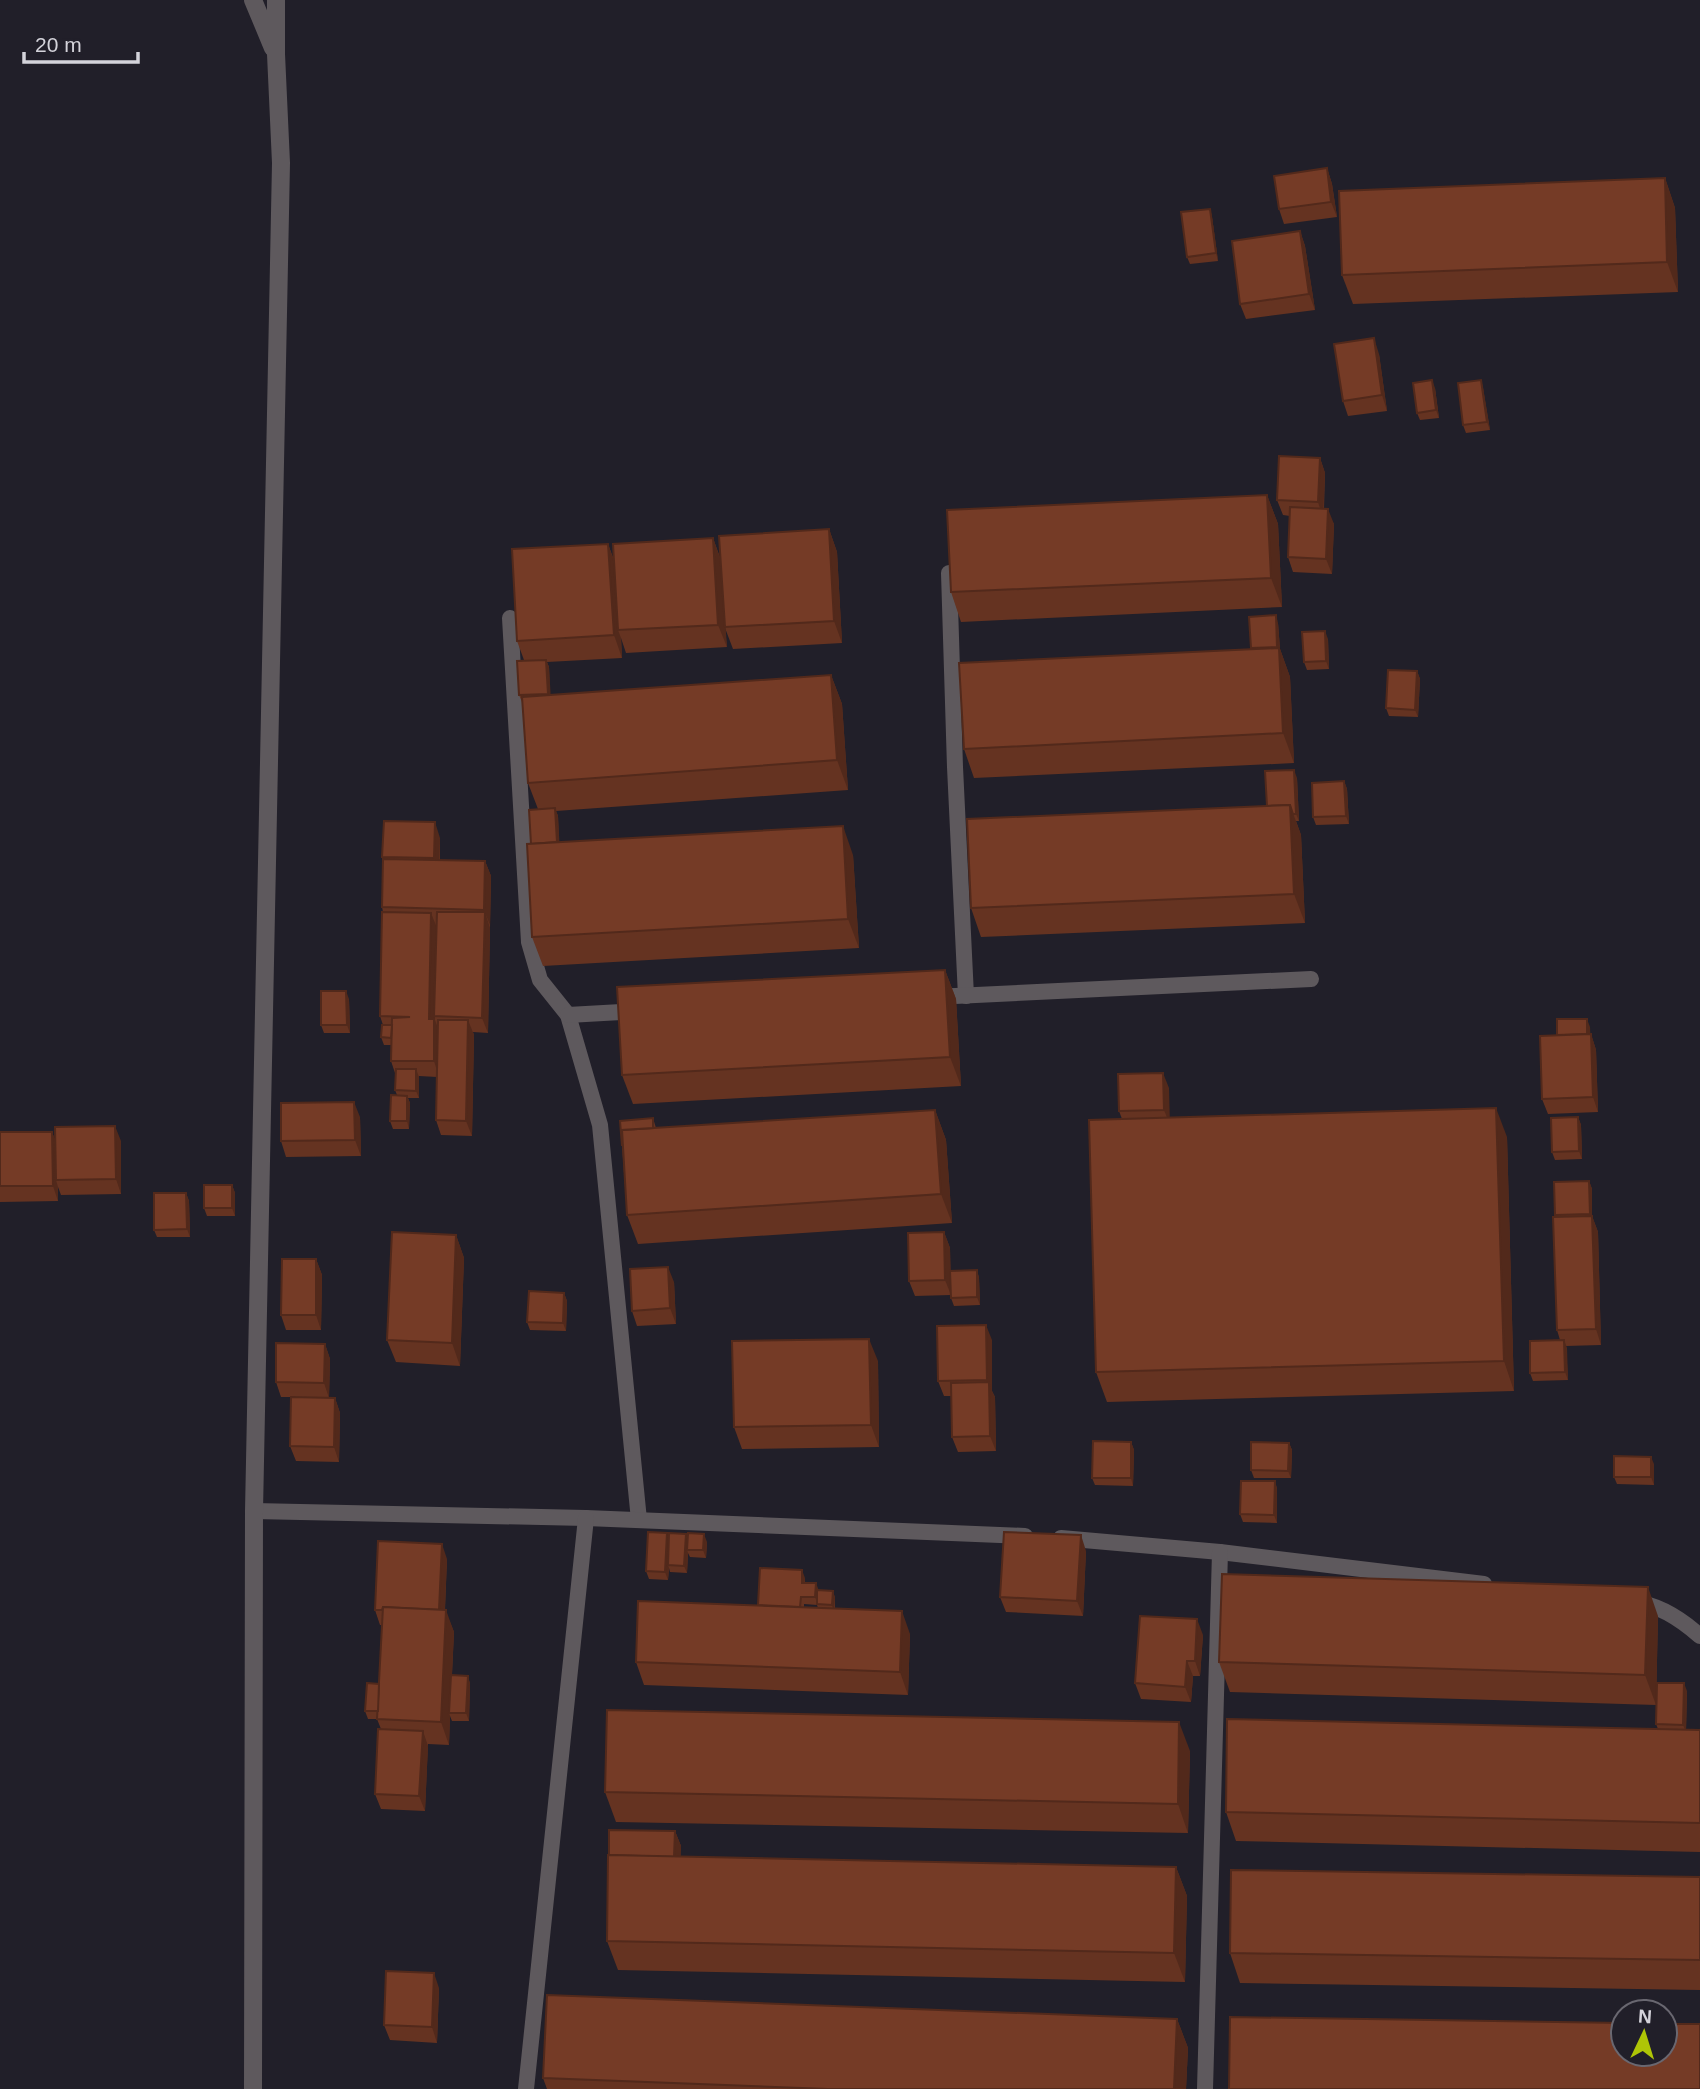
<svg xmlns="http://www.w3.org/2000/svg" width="1700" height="2089" font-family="Arial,sans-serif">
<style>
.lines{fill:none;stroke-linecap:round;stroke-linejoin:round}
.lane{stroke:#5e595d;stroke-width:16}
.street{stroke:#5e595d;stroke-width:18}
.wall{fill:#653321;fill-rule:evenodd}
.shaded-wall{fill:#52291b}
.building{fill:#753b26;stroke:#52291b;stroke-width:2}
</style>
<rect width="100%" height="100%" fill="#211f29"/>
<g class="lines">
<g class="lane">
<polyline points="949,573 955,767 966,996"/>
<polyline points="510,618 529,942 540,980 568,1015 600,1125 639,1520"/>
<polyline points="934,997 1311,979"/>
<polyline points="568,1015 639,1011"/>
<polyline points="254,1511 586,1518 1025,1536"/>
<polyline points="1061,1538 1220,1552 1484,1584"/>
<path d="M1635,1602c25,3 47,18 65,34"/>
<polyline points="526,2089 586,1518"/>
<polyline points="1205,2089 1220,1552"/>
</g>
<g class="street">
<polyline points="253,0 273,48"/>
<polyline points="253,2089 254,1511 281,163 276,54 276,0"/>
</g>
</g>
<g class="wall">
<polygon points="1327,168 1332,184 1337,217 1284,224 1279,209"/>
<polygon points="1665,178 1675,208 1678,292 1353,304 1342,275"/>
<polygon points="1210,209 1212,217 1218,261 1190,264 1187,257"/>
<polygon points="1300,231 1305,246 1315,310 1246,319 1240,304"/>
<polygon points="1379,354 1387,411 1348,416 1343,401"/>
<polygon points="1481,380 1483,388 1490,430 1466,433 1463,425"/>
<polygon points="1435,388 1439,418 1420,420 1417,413"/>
<polygon points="1320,458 1325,473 1324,509 1334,524 1332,574 1293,572 1288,557 1290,516 1283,515 1277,500"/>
<polygon points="1267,495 1278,524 1282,607 961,622 951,592"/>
<polygon points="829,529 837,552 842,643 733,649 725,628 727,647 626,653 621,638 622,658 547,662 549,667 550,695 831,675 842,704 848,790 556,811 558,816 559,842 853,855 859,948 543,966 532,937 531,844 538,809 528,783 522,702 519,695 524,660 517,641 608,544 614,560 713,538 721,560"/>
<polygon points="1249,617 1278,623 1280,649 1290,677 1294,763 974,778 964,749 1251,649"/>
<polygon points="1328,639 1329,669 1307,670 1304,662"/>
<polygon points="1417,671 1420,679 1418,717 1389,716 1386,708"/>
<polygon points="1297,778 1299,821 1296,821 1301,835 1305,923 981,937 971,908 1267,806"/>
<polygon points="1344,781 1347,789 1349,824 1316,825 1313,817"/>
<polygon points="440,838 440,860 485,861 491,876 488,1033 473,1032 474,1035 472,1136 441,1135 436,1120 437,1077 419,1076 419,1098 408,1098 410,1103 409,1129 393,1129 390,1121 397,1095 395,1090 396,1076 391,1061 391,1045 384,1045 381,1037 383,1025 380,1016 383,912 382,907 382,857"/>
<polygon points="945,970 956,999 961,1086 633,1104 622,1075"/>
<polygon points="349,999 350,1033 324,1033 321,1025"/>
<polygon points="1590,1027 1590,1034 1591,1034 1596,1050 1598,1112 1548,1114 1542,1099 1557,1035"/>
<polygon points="1169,1088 1169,1117 1507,1137 1514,1391 1107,1402 1096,1372 1122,1119 1119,1111"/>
<polygon points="935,1110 946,1140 952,1223 638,1244 627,1215 622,1146 653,1118 656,1128"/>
<polygon points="360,1117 361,1156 286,1157 281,1141"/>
<polygon points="1578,1117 1581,1125 1582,1159 1555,1160 1552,1152"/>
<polygon points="0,1132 52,1132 55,1140 121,1141 121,1194 61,1195 58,1187 58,1201 0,1202"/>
<polygon points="1589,1181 1592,1189 1592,1216 1598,1232 1601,1345 1566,1346 1568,1380 1533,1381 1530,1373 1560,1340 1557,1330 1555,1215"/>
<polygon points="232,1185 235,1193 235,1216 207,1216 204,1208"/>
<polygon points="186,1193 189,1201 190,1237 157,1237 154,1230"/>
<polygon points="944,1232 950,1248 951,1295 915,1296 909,1281"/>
<polygon points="456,1235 464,1258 460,1366 396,1362 387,1340"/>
<polygon points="316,1259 322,1275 321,1330 286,1330 281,1315"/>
<polygon points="977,1270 979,1278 980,1305 954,1306 951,1298"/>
<polygon points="674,1282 676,1324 637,1326 632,1311"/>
<polygon points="564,1293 567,1301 566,1331 530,1330 527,1322"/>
<polygon points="992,1340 992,1391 995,1397 996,1451 958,1452 952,1437 951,1396 944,1396 938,1381"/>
<polygon points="325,1344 330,1359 329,1398 335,1398 340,1413 339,1462 296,1461 290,1446 291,1397 281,1397 276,1382"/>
<polygon points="878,1361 879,1447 742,1449 734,1427"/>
<polygon points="1131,1442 1134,1450 1133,1486 1095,1485 1092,1478"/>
<polygon points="1289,1443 1292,1450 1291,1478 1254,1478 1251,1470"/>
<polygon points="1654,1464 1654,1485 1617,1484 1614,1477"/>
<polygon points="1275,1481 1277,1489 1277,1523 1243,1522 1240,1514"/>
<polygon points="667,1533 669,1538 686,1534 688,1538 707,1542 706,1558 690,1557 688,1553 687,1573 670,1572 669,1568 668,1580 649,1579 646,1571"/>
<polygon points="1086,1551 1083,1616 1006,1612 1000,1597"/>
<polygon points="447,1559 445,1610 454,1632 452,1675 468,1676 470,1684 469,1721 452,1721 450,1716 449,1745 428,1744 425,1811 381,1809 375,1794 381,1729 377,1719 368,1719 365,1711 379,1684 382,1625 380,1625 375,1610"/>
<path d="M805,1578v5l14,7 14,1 2,7v10l75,26 -2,61 -264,-10 -8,-23 122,-57zM804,1604l13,1 1,3 -14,-1z"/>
<polygon points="1658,1616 1656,1705 1230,1692 1219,1662"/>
<polygon points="1203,1635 1200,1676 1193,1676 1191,1702 1141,1699 1135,1683"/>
<polygon points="1687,1691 1686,1730 1700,1730 1700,1852 1236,1841 1226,1812 1658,1729 1656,1724"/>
<polygon points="1190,1751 1188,1833 616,1822 605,1792"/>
<polygon points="675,1831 681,1846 680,1857 1176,1867 1187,1896 1185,1982 618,1970 607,1941"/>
<polygon points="1700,1877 1700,1990 1240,1983 1230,1953"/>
<polygon points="439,1988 437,2043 390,2040 384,2025"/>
<polygon points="1177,2019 1188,2048 1186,2089 547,2089 543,2078"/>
</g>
<g class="shaded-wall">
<polygon points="1327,168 1332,184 1337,217 1331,202"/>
<polygon points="1665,178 1675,208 1678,292 1667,262"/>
<polygon points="1210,209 1212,217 1218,261 1216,253"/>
<polygon points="1300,231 1305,246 1315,310 1309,294"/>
<polygon points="1374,338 1379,354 1387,411 1382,395"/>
<polygon points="1432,380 1435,388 1439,418 1436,410"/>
<polygon points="1481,380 1483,388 1490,430 1487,422"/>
<polygon points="1320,458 1325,473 1323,518 1318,502"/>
<polygon points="1267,495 1278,524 1282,607 1271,578"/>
<polygon points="1328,509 1334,524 1332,574 1326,559"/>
<polygon points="829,529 837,552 842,643 834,621"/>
<polygon points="713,538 721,561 727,647 718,625"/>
<polygon points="608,544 616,567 618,630 621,638 622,658 614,635"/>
<polygon points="1276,615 1278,623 1280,649 1290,677 1294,763 1283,733 1279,653 1277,647"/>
<polygon points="1325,631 1328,639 1329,669 1326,661"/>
<polygon points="546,660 549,667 551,701 548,694"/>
<polygon points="1417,671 1420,679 1418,717 1415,710"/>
<polygon points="831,675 842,704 848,790 837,760"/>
<polygon points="1294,770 1297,778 1299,821 1296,814"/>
<polygon points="1344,781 1347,789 1349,824 1346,816"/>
<polygon points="1290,805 1301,835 1305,923 1294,894"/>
<polygon points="555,808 558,816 560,853 557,845"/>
<polygon points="435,822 440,838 439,873 434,858"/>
<polygon points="843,826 853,855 859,948 848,919"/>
<polygon points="485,861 491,876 490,925 484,910"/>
<polygon points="485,912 490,928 488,1033 482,1018"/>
<polygon points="431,913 437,928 435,1020 440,1034 439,1077 434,1061 429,1019"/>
<polygon points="945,970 956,999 961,1086 950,1057"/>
<polygon points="346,991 349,999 350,1033 347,1025"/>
<polygon points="1587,1019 1590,1027 1591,1048 1588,1040"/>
<polygon points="468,1020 474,1035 472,1136 466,1121"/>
<polygon points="1591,1034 1596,1050 1598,1112 1593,1097"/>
<polygon points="416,1069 419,1077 419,1098 416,1091"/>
<polygon points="1163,1073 1169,1088 1170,1125 1164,1110"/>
<polygon points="407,1096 410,1103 409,1129 407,1121"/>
<polygon points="354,1102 360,1117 361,1156 355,1140"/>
<polygon points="1496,1108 1507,1137 1514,1391 1504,1361"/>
<polygon points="935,1110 946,1140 952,1223 941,1194"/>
<polygon points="1578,1117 1581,1125 1582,1159 1579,1151"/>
<polygon points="115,1126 121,1141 121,1194 116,1179"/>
<polygon points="52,1132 58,1147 56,1180 58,1187 58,1201 53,1186"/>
<polygon points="1589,1181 1592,1189 1592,1216 1598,1232 1601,1345 1596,1329 1592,1222 1590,1214"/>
<polygon points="232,1185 235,1193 235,1216 232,1208"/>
<polygon points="186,1193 189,1201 190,1237 187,1229"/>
<polygon points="944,1232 950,1248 951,1295 945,1280"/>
<polygon points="456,1235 464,1258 460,1366 452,1343"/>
<polygon points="316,1259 322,1275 321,1330 316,1315"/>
<polygon points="668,1267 674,1282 676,1324 670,1308"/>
<polygon points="977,1270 979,1278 980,1305 977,1297"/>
<polygon points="564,1293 567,1301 566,1331 563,1323"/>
<polygon points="986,1325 992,1340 992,1391 995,1397 996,1451 990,1436 989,1387 987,1380"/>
<polygon points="869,1339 878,1361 879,1447 871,1425"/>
<polygon points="1564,1340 1567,1348 1568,1380 1565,1372"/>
<polygon points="325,1344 330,1359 329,1398 324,1383"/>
<polygon points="335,1398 340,1413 339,1462 334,1447"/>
<polygon points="1131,1442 1134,1450 1133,1486 1131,1478"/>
<polygon points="1289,1443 1292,1450 1291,1478 1288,1471"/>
<polygon points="1651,1457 1654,1464 1654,1485 1651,1477"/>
<polygon points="1275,1481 1277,1489 1277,1523 1274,1515"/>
<polygon points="667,1533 670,1541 668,1565 669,1568 668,1580 665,1572"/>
<polygon points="686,1534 689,1542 687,1550 688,1553 687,1573 684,1566"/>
<polygon points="704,1534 707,1542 706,1558 703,1550"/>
<polygon points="1081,1535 1086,1551 1083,1616 1077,1601"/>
<polygon points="442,1544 447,1559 444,1629 439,1613"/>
<polygon points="802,1570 805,1578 804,1591 802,1583"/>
<polygon points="816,1583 819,1591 818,1605 815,1597"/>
<polygon points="1648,1587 1658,1616 1656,1705 1645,1675"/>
<polygon points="833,1591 835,1598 834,1613 832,1605"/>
<polygon points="446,1610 454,1632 450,1713 449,1713 450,1716 449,1745 441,1722"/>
<polygon points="902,1611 910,1634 908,1695 900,1672"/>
<polygon points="1197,1619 1203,1635 1200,1676 1195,1661"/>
<polygon points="1187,1661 1193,1676 1191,1702 1185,1687"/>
<polygon points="468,1676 470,1684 469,1721 466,1713"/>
<polygon points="1684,1683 1687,1691 1686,1732 1683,1725"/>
<polygon points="1179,1722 1190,1751 1188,1833 1178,1804"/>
<polygon points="423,1731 428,1746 425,1811 419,1796"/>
<polygon points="675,1831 681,1846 680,1883 674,1868"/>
<polygon points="1176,1867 1187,1896 1185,1982 1174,1953"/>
<polygon points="434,1973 439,1988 437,2043 432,2027"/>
<polygon points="1177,2019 1188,2048 1186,2089 1174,2089"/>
</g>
<g class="building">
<polygon points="1327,168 1331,202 1279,209 1274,176"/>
<polygon points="1665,178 1667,262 1342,275 1339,191"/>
<polygon points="1210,209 1216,253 1187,257 1181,212"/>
<polygon points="1300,231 1309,294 1240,304 1232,241"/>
<polygon points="1374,338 1382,395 1343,401 1334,344"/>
<polygon points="1432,380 1436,410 1417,413 1413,383"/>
<polygon points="1481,380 1487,422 1463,425 1458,383"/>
<polygon points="1279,456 1320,458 1318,502 1277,500"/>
<polygon points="1267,495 1271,578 951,592 947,510"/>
<polygon points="1290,507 1328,509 1326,559 1288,557"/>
<polygon points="829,529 834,621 725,627 719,536"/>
<polygon points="713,538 718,625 618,630 613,544"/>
<polygon points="608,544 614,635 517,641 512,549"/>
<polygon points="1276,615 1277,647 1251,648 1249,617"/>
<polygon points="1325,631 1326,661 1304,662 1302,632"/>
<polygon points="1279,648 1283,733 964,749 959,663"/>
<polygon points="546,660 548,694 519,695 517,661"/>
<polygon points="1388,670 1417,671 1415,710 1386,708"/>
<polygon points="831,675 837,760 528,783 522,697"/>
<polygon points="1294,770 1296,814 1293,814 1290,805 1267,806 1265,771"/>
<polygon points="1344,781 1346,816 1313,817 1312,783"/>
<polygon points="1290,805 1294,894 971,908 967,819"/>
<polygon points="555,808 557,842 531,844 529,810"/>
<polygon points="384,821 435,822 434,858 382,857"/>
<polygon points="843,826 848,919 532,937 527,844"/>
<polygon points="383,859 485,861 484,910 382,907"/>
<polygon points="382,912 431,913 429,1019 434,1019 434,1061 391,1061 392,1018 410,1017 380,1016"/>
<polygon points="437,912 485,912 482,1018 434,1016"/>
<polygon points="945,970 950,1057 622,1075 617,987"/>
<polygon points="321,991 346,991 347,1025 321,1025"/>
<polygon points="1557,1019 1587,1019 1587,1034 1557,1035"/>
<polygon points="438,1020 468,1020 466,1121 436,1120"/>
<polygon points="382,1025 392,1025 391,1038 381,1037"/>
<polygon points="1591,1034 1593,1097 1542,1099 1540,1036"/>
<polygon points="396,1069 416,1069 416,1091 395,1090"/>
<polygon points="1163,1073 1164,1110 1119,1111 1118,1074"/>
<polygon points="391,1095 407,1096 407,1121 390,1121"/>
<polygon points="354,1102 355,1140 281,1141 281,1103"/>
<polygon points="1496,1108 1504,1361 1096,1372 1089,1120"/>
<polygon points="935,1110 941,1194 627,1215 622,1130"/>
<polygon points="1578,1117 1579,1151 1552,1152 1551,1118"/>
<polygon points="653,1118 653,1128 622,1130 622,1146 620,1121"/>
<polygon points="115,1126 116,1179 56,1180 55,1127"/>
<polygon points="0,1132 52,1132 53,1186 0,1186"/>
<polygon points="1589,1181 1590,1214 1555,1215 1554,1182"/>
<rect x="204" y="1185" width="28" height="23"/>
<polygon points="154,1193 186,1193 187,1229 154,1230"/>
<polygon points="1592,1216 1596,1329 1557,1330 1553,1217"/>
<polygon points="392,1232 456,1235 452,1343 387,1340"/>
<polygon points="944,1232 945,1280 909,1281 908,1233"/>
<polygon points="282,1259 316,1259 316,1315 281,1315"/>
<polygon points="668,1267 670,1308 632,1311 630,1269"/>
<polygon points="977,1270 977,1297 951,1298 950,1271"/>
<polygon points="529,1291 564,1293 563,1323 527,1322"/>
<polygon points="986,1325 987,1380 938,1381 937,1326"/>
<polygon points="869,1339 871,1425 734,1427 732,1341"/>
<polygon points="1564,1340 1565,1372 1530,1373 1530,1341"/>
<polygon points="276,1343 325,1344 324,1383 276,1382"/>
<polygon points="989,1382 990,1436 952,1437 951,1383"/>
<polygon points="291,1397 335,1398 334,1447 290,1446"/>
<polygon points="1093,1441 1131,1442 1131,1478 1092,1478"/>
<polygon points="1251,1442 1289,1443 1288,1471 1251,1470"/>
<polygon points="1614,1456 1651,1457 1651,1477 1614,1477"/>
<polygon points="1241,1481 1275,1481 1274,1515 1240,1514"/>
<polygon points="648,1532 667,1533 665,1572 646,1571"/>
<polygon points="1004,1532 1081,1535 1077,1601 1000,1597"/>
<polygon points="669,1533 686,1534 684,1566 668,1565"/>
<polygon points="688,1533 704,1534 703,1550 687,1550"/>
<polygon points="378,1541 442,1544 439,1610 383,1607 382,1610 375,1610"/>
<polygon points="760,1568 802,1570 802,1583 816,1583 815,1597 801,1597 800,1607 758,1605"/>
<polygon points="1222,1574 1648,1587 1645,1675 1219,1662"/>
<polygon points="817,1590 833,1591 832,1605 817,1604"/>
<polygon points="638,1601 902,1611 900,1672 636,1662"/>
<polygon points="383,1607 446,1610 441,1722 377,1719"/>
<polygon points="1140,1616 1197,1619 1195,1661 1187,1661 1185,1687 1135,1683"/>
<polygon points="451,1675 468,1676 466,1713 449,1713"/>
<polygon points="367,1683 379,1684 378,1711 365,1711"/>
<polygon points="1657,1683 1684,1683 1683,1725 1656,1724"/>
<polygon points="607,1710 1179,1722 1178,1804 605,1792"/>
<polygon points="1227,1719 1700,1730 1700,1823 1226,1812"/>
<polygon points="378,1729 423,1731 419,1796 375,1794"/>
<polygon points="609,1830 675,1831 674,1857 609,1855"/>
<polygon points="608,1855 1176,1867 1174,1953 607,1941"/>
<polygon points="1231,1870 1700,1877 1700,1960 1230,1953"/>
<polygon points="386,1971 434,1973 432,2027 384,2025"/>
<polygon points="547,1995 1177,2019 1174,2089 828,2089 543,2078"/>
<polygon points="1230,2017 1623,2023 1623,2054 1665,2054 1665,2024 1700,2024 1700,2089 1229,2089"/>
</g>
<g transform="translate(1644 2033) rotate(4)"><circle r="33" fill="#211f29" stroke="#696770" stroke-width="2"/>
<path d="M0-5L12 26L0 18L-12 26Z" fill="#afc506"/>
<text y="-10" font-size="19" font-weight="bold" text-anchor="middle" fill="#d4d3da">N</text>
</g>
<path d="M24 52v10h114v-10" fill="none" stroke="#d4d3da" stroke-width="3.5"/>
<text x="35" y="52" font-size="21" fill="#d4d3da" stroke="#211f29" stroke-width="5" paint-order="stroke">20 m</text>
</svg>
